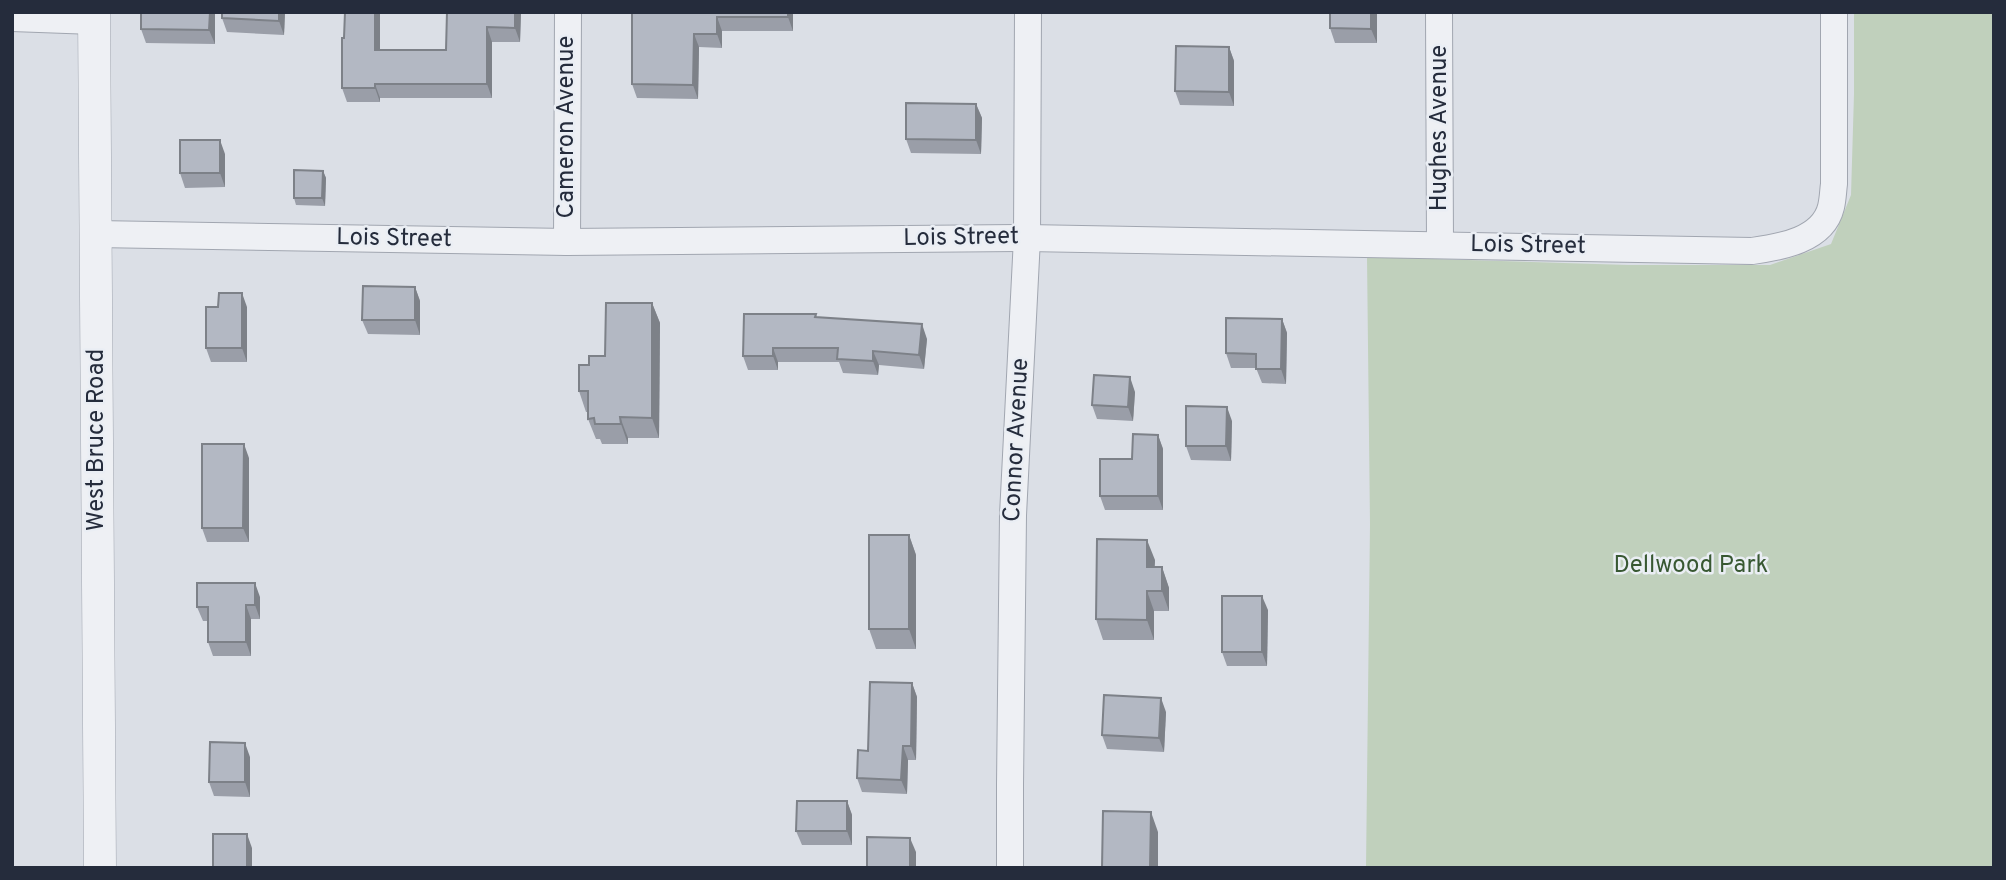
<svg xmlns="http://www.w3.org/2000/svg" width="2006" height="880" font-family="Overpass,sans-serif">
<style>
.green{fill:#c0d0bc}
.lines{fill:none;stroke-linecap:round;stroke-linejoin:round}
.minor-casing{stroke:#a1a6b0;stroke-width:28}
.tertiary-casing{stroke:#a1a6b0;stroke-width:33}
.minor{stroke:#eef0f4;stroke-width:26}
.tertiary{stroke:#eef0f4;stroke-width:32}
.wall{fill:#9a9ea8}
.shaded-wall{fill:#7d8188}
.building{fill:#b3b8c3;stroke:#7d8188;stroke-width:2}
.labels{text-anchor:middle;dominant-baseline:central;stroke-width:5;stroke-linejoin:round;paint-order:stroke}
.street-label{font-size:24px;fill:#252c3c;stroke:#eaeef4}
.park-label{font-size:24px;fill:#385832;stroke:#eaeef4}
</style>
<rect width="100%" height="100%" fill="#dbdfe6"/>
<polygon class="green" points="1854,12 1994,12 1994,868 1366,868 1370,524 1367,257 1628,265 1770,265 1831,244 1851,195 1854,94"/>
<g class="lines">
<defs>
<g id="minor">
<polyline points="1439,12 1440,244"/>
<polyline points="12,18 94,21"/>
<path d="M96,234l471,8 460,-4 725,13c29,-4 71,-11 79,-44 2,-8 2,-16 3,-23v-172"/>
<polyline points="567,242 568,12"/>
<polyline points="1010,868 1010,785 1013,515 1027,238 1028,12"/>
</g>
<polyline id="tertiary" points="94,12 100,868"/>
</defs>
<use href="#minor" class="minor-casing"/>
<use href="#tertiary" class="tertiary-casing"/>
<use href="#minor" class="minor"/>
<use href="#tertiary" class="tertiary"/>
</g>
<g class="wall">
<polygon points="215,12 215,44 146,43 141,29"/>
<polygon points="222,12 285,12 284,35 227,32 222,18"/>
<polygon points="447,12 521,12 520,42 492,42 492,98 380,98 380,102 347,102 342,88 380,50 446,50"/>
<polygon points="632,12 793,12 793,31 722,31 722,48 699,47 698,99 637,98 632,84"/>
<polygon points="1201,12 1234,12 1234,14 1202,14"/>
<polygon points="1377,12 1377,43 1335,43 1330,28"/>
<polygon points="1229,47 1234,61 1234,106 1180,105 1175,91"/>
<polygon points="976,104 982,118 981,154 911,153 906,139"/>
<polygon points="225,154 225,187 185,188 180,173"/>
<polygon points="323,171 326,178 325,206 296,205 294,198"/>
<polygon points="415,287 420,301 420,335 368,334 362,320"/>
<polygon points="652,303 660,323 659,438 628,438 628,444 602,444 600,439 596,439 588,419 588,412 586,412 579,391 589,365 605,356"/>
<polygon points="247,307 247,362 211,362 206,348"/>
<polygon points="816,314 817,318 927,339 924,369 879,365 878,375 843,373 839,362 778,362 778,370 748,370 743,356"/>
<polygon points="1282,319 1287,333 1286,384 1262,383 1256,368 1231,368 1226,353"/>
<polygon points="1135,392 1133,421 1097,419 1092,405"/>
<polygon points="1232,421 1231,461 1191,460 1186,446"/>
<polygon points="1158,435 1163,449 1163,510 1105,510 1100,496 1132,459"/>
<polygon points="249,458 249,542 207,542 202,528"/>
<polygon points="909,535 916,555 916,649 876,649 869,629"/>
<polygon points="1155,560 1154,567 1162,567 1169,588 1169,611 1154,611 1154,640 1103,640 1096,619"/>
<polygon points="260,597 260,619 251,619 251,656 213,656 208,642 208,621 203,621 197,607"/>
<polygon points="1268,610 1267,666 1227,666 1222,652"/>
<polygon points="912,683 917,697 916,760 908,760 907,794 862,792 857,778 868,751"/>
<polygon points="1166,712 1164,752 1107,749 1102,735"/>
<polygon points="250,757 250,797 214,796 209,782"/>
<polygon points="847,801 852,815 852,845 802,845 796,831"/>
</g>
<g class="shaded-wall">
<polygon points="210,12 215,12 215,44 209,30"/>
<polygon points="279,12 285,12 284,35 279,21"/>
<polygon points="375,12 380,12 380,64 375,50"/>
<polygon points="515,12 521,12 520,42 515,28"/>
<polygon points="788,12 793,12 793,31 788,17"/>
<polygon points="1371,12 1377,12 1377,43 1371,29"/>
<polygon points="717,17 722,31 722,48 717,34"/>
<polygon points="487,27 492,42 492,98 487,84"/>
<polygon points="694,34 699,47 698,99 693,85"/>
<polygon points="1229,47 1234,61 1234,106 1229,92"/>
<polygon points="375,84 380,98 380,102 375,88"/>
<polygon points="976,104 982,118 981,154 976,140"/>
<polygon points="220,140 225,154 225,187 220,173"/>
<polygon points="323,171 326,178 325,206 322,198"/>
<polygon points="415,287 420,301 420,335 415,320"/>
<polygon points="242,293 247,307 247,362 242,348"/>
<polygon points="652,303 660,323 659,438 652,418"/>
<polygon points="1282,319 1287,333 1286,384 1281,369"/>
<polygon points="922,324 927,339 924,369 919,355"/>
<polygon points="773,348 778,362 778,370 773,356"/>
<polygon points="873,351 879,365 878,375 873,361"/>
<polygon points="1130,377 1135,392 1133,421 1128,407"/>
<polygon points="1227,407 1232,421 1231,461 1226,446"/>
<polygon points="620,417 628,438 628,444 621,424"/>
<polygon points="1158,435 1163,449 1163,510 1158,496"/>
<polygon points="244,444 249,458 249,542 243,528"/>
<polygon points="909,535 916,555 916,649 909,629"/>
<polygon points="1147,540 1155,560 1154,587 1147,567"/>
<polygon points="1162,567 1169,588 1169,611 1162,591"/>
<polygon points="255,583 260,597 260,619 255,605"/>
<polygon points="1147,591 1154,611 1154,640 1147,620"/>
<polygon points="1262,596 1268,610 1267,666 1262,652"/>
<polygon points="246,605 251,619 251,656 246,642"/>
<polygon points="912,683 917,697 916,760 911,746"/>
<polygon points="1161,698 1166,712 1164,752 1159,738"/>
<polygon points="245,743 250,757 250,797 245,782"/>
<polygon points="903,746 908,760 907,794 901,780"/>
<polygon points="847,801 852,815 852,845 847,831"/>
<polygon points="1151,812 1158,832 1158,868 1150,868"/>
<polygon points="247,834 252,848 252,868 247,868"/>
<polygon points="910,838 916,852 916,868 910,868"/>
</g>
<g class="building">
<polygon points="141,12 210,12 209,30 141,29"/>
<polygon points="222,12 279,12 279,21 222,18"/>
<polygon points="345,12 375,12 375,50 446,50 447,12 515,12 515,28 487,27 487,84 375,84 375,88 342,88 342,38 344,38"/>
<polygon points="632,12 788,12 788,17 717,17 717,34 694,34 693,85 632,84"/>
<polygon points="1330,12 1371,12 1371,29 1330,28"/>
<polygon points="1176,46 1229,47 1229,92 1175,91"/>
<polygon points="906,103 976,104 976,140 906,139"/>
<rect x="180" y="140" width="40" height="33"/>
<polygon points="294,170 323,171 322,198 294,198"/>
<polygon points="363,286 415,287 415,320 362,320"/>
<polygon points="219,293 242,293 242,348 206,348 206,307 218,307"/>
<polygon points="606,303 652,303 652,418 620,417 621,424 595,424 594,418 588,419 588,391 579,391 579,365 589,365 589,356 605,356"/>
<polygon points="744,314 816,314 815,317 922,324 919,355 873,351 873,361 837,359 838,348 773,348 773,356 743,356"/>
<polygon points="1226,318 1282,319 1281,369 1256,369 1256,354 1226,353"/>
<polygon points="1094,375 1130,377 1128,407 1092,405"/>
<polygon points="1186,406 1227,407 1226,446 1186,446"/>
<polygon points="1133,434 1158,435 1158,496 1100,496 1100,459 1132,459"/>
<polygon points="202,444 244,444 243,528 202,528"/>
<rect x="869" y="535" width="40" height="94"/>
<polygon points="1097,539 1147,540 1147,567 1162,567 1162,591 1147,591 1147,620 1096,619"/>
<polygon points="197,583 255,583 255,605 246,605 246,642 208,642 208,607 197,607"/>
<rect x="1222" y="596" width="40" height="56"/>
<polygon points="870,682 912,683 911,746 903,746 901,780 857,778 858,750 868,751"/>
<polygon points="1104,695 1161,698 1159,738 1102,735"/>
<polygon points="210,742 245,743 245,782 209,782"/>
<polygon points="797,801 847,801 847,831 796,831"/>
<polygon points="1103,811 1151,812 1150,868 1102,868"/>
<rect x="213" y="834" width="34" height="34"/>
<polygon points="867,837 910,838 910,868 867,868"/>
</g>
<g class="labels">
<g class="street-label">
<text transform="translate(567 127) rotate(-90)">Cameron Avenue</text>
<text transform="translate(1440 128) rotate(-90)">Hughes Avenue</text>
<text transform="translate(961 238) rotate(-1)">Lois Street</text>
<text transform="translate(394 239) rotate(1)">Lois Street</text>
<text transform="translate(1528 246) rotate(1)">Lois Street</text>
<text transform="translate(97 440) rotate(-90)">West Bruce Road</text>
<text transform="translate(1017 440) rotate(-87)">Connor Avenue</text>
</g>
<g class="park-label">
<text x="1691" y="566">Dellwood Park</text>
</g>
</g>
<rect width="2006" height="880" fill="none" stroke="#252c3c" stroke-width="28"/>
</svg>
